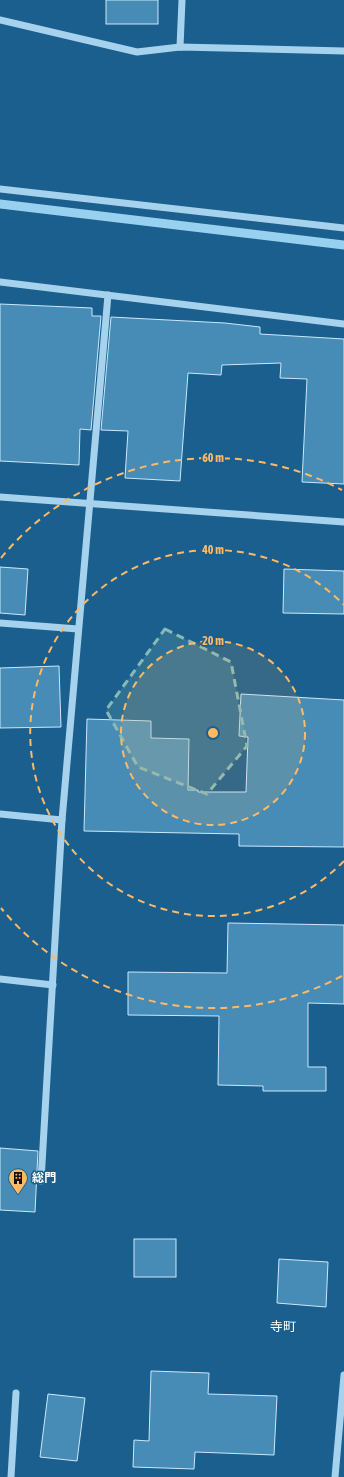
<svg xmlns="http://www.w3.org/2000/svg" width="344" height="1477" font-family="'Asap Condensed','Noto Sans JP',sans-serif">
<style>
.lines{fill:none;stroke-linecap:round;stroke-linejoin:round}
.stream{stroke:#98d0f0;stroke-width:9}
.building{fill:#468cb7;stroke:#cce8fa}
.minor{stroke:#a6d2ee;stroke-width:7}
.marked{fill:#87bab6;fill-opacity:0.2;stroke:#87bab6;stroke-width:3;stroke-dasharray:8 5;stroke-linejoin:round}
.ring{fill:none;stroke:#ffb863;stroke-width:2;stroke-dasharray:7 5}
.labels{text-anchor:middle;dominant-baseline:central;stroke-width:3;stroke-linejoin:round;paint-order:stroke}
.poi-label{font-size:12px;font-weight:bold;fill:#fff;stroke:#1a5f8d;text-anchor:start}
.neighbourhood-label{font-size:13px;fill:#fff;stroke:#1a5f8d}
.centre{fill:#ffb863;stroke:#1a5f8d;stroke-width:2}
.ring-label{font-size:12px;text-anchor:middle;font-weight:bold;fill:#ffb863;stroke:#1a5f8d;stroke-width:3;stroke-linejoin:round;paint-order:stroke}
</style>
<rect width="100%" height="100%" fill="#1a5f8d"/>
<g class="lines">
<polyline class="stream" points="0,204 344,245"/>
</g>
<g class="building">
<rect x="106" y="0" width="52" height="24"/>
<polygon points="0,304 92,308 92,316 101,316 91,430 80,429 79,465 0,461"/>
<polygon points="111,317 225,323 260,327 260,334 344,339 344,484 302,482 307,379 280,378 281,363 222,365 221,375 188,373 180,481 125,478 128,431 101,430"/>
<polygon points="0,567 28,569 25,615 0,613"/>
<polygon points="284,569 344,571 344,614 283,613"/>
<polygon points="59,666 61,727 0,728 0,668"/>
<polygon points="241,694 344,700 344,847 239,846 239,834 84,831 87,719 151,721 151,738 189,739 188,790 198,790 198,792 246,792 248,737 239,736"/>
<polygon points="228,923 344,925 344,1004 308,1003 308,1067 326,1067 326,1091 263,1091 263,1086 218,1085 219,1016 128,1015 128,972 227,973"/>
<polygon points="0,1148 38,1151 35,1212 0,1210"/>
<rect x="134" y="1239" width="42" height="38"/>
<polygon points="279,1259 328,1262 326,1307 277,1303"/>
<polygon points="151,1371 209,1373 208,1394 277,1396 274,1455 195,1452 194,1469 133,1467 134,1440 149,1441"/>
<polygon points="48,1394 85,1398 77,1461 40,1457"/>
</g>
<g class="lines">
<g class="minor">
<polyline points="0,20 137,52 180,47 344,51"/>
<polyline points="180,47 182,0"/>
<polyline points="0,189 344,228"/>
<polyline points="0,282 344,324"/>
<polyline points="0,497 344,522"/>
<polyline points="0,623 78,629"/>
<polyline points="0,814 62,820"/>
<polyline points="0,979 53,985"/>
<polyline points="41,1181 62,820 108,295"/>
<polyline points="11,1477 16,1393"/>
<polyline points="335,1477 344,1375"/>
</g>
</g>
<path class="marked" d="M165,629l66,33 16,84 -40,48 -69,-27 -32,-57z"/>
<circle cx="213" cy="733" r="92" fill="#ffb863" fill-opacity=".12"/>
<g class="ring">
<circle cx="213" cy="733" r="92"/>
<path d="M344 861A183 183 0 1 1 344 605"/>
<path d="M342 976A275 275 0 0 1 1 908M1 558A275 275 0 0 1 342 490"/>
</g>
<defs>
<symbol id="building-pin" viewBox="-11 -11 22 30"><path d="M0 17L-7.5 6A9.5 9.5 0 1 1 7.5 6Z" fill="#ffb863" stroke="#1a5f8d"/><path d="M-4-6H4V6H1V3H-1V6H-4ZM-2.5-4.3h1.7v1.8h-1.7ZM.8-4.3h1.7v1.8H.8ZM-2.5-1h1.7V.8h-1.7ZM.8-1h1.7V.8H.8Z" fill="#111"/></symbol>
</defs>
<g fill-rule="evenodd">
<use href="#building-pin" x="7" y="1167" width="22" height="30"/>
</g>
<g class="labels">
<g class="poi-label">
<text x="32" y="1178">総門</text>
</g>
<g class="neighbourhood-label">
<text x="283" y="1326">寺町</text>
</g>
</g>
<circle cx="213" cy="733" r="6" class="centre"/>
<g class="ring-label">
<text x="213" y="462">60 m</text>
<text x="213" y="554">40 m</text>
<text x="213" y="645">20 m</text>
</g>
</svg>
